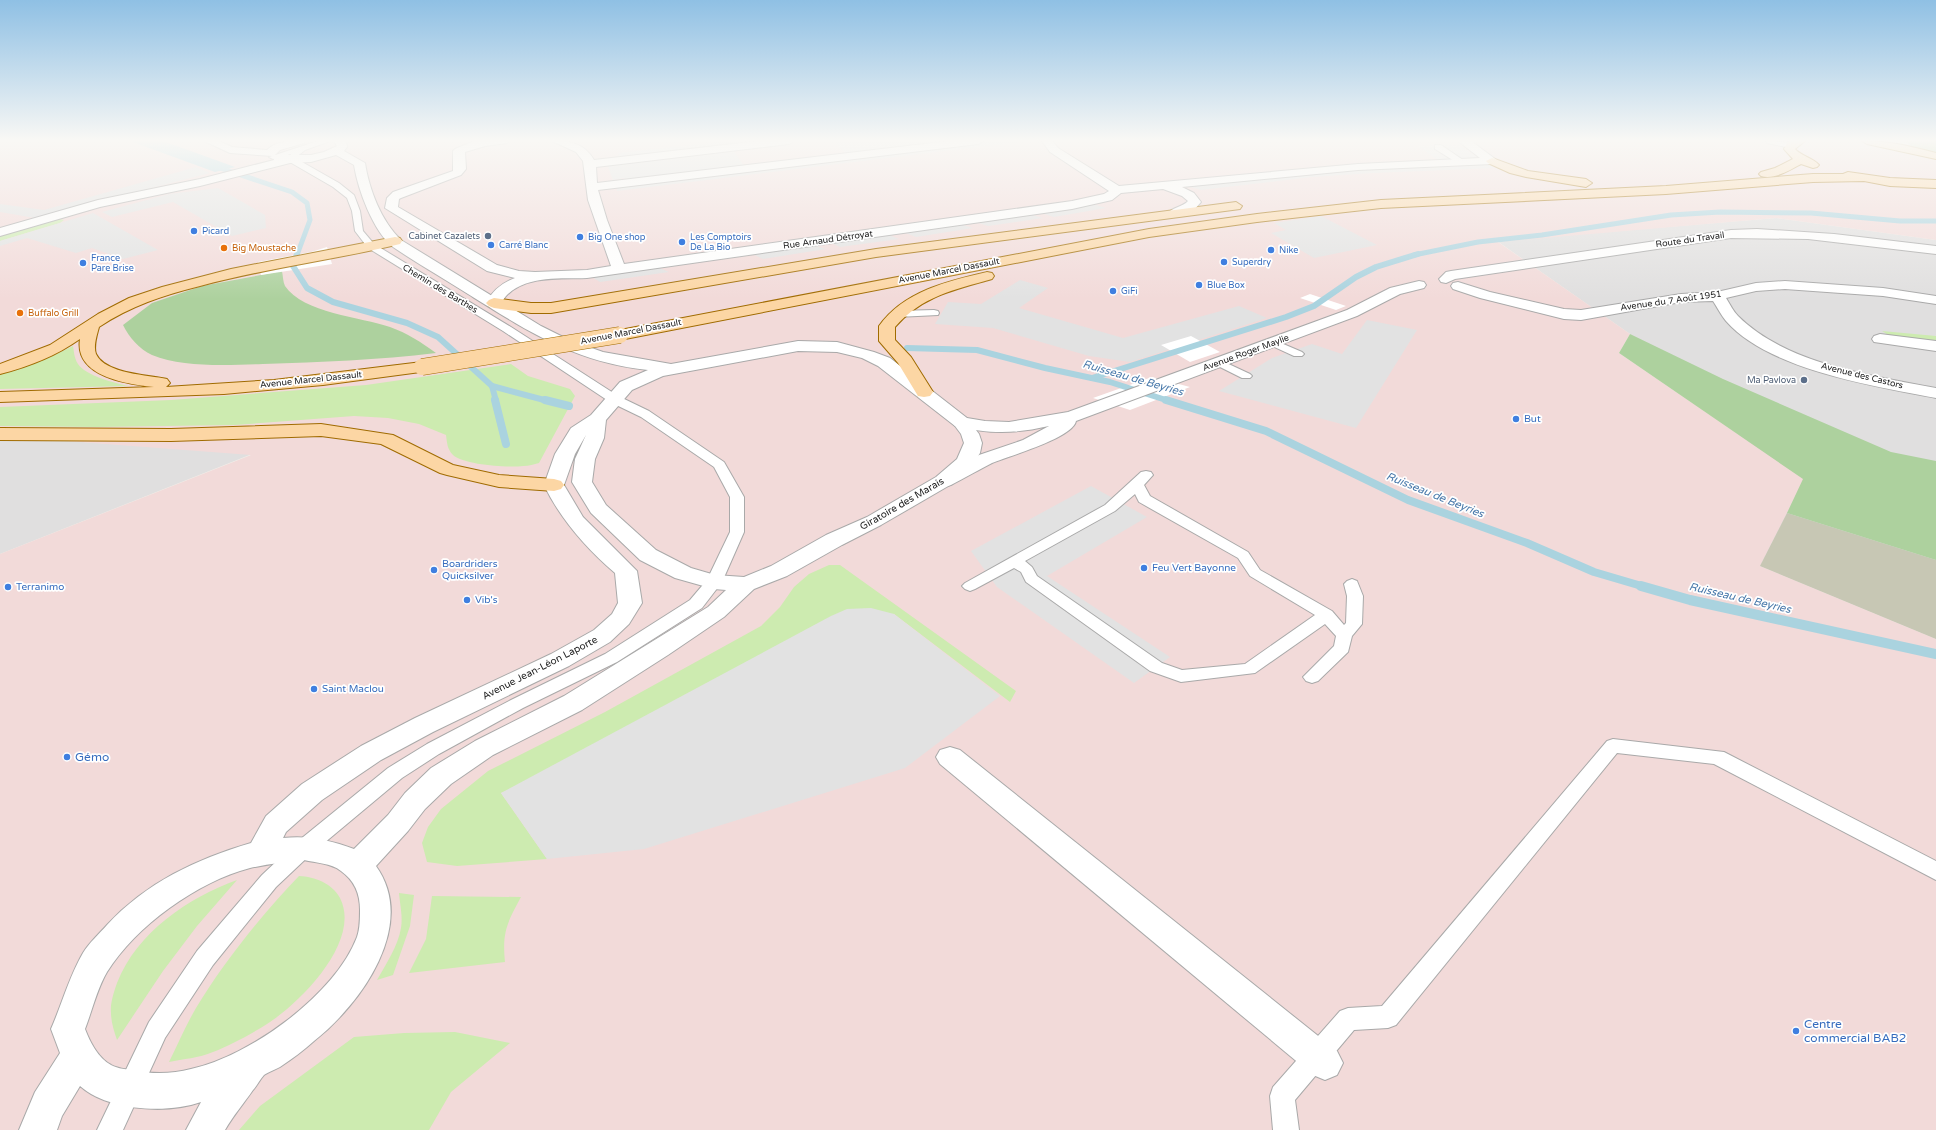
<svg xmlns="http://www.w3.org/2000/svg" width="1936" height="1130" font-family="'Varela Round',sans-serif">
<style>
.residential{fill:#e0dfdf}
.commercial{fill:#f2dad9}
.construction{fill:#c7c7b4}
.grass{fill:#cdebb0}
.forest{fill:#add19e}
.parking{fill:#e2e2e2}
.water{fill:#aad3df}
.pier{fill:#fff}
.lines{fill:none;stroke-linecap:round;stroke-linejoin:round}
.stream-far3{stroke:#aad3df;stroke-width:5}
.stream-far2{stroke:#aad3df;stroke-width:6}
.stream-far1{stroke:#aad3df;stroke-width:8}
.stream{stroke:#aad3df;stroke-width:10}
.service-casing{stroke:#a9a9a9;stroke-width:2}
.pedestrian-casing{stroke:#a9a9a9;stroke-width:2}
.minor-casing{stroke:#a9a9a9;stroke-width:2}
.tertiary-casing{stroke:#a9a9a9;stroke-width:2}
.primary-casing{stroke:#a06b00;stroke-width:2}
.service{fill:#fff;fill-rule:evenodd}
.pedestrian{fill:#fff;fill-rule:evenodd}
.minor{fill:#fff;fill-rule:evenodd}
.tertiary{fill:#fff;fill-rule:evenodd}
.primary{fill:#fcd6a4;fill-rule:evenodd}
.primary-bridge-casing{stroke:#a06b00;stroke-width:17;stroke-linecap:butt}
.primary-bridge{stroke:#fcd6a4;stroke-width:16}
.shop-dot{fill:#3f7fe0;stroke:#fff;stroke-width:1.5}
.service-dot{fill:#5c6f8a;stroke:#fff;stroke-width:1.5}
.food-dot{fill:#e8710a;stroke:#fff;stroke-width:1.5}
.labels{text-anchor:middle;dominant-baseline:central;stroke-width:3.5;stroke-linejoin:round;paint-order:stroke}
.far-shop-label{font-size:9px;fill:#366cbe;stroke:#fff;text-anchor:start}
.far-service-label{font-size:9px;fill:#4e5e75;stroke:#fff;text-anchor:end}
.far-street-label{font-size:9px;fill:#222;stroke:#fff}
.far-food-label{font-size:9px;fill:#c56008;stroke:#fff;text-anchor:start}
.shop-label{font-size:10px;fill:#366cbe;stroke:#fff;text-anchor:start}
.street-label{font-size:10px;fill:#222;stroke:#fff}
.water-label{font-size:11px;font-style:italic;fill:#4a7aab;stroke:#fff}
.near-shop-label{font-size:12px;fill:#366cbe;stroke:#fff;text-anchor:start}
</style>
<rect width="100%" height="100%" fill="#f2efe9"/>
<g class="residential">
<polygon points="1776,218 1936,240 1936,639 1760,566 1739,433 1630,334 1497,241"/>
<polygon points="0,436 252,454 0,554"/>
</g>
<polygon class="commercial" points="0,141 1884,141 1936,153 1936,240 1776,218 1498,242 1630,334 1619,353 1804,479 1760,566 1936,639 1936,1130 0,1130 0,554 251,455 0,436"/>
<polygon class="construction" points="1787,513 1936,560 1936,639 1760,566"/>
<g class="grass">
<polygon points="60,219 64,220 60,223 0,241 0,235"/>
<polygon points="1882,331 1936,336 1936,344 1893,338"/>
<path d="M73,346c1,5 1,12 5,18 8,12 37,19 51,22l-129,3v-15l48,-16z"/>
<path d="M511,364l17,12 42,13 5,7 -36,67c-5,1 -10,3 -16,3 -14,2 -59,-1 -70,-11 -6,-6 -6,-13 -7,-20l-27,-11 -31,-6 -34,-2 -119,9 -138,2 -97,-1v-19l171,-7 195,-15z"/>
<polygon points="829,565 840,565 1016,691 1010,702 894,614 501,793 547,859 457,866 427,862 422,843 428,827 441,809 488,771 605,712 761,626 780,607 794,587 809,574"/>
<path d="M299,876c16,1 33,7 41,22 22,43 -40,105 -73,126 -16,10 -36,21 -54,28 -14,6 -30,7 -44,10 9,-18 17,-37 27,-54 27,-45 67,-95 103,-132z"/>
<path d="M237,880l-40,46 -34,45 -46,69c-3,-9 -6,-18 -6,-27 -1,-10 3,-21 6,-30 20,-51 71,-85 120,-103z"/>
<path d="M399,893l15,2 -4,31 -17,49 -16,5c9,-16 21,-34 24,-52 2,-11 -1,-23 -2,-35z"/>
<path d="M432,896l89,1c-14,26 -19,35 -16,65l-96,11 17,-34z"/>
<polygon points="455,1032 510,1043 451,1092 429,1130 239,1130 260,1106 354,1037 404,1033"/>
</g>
<g class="forest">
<polygon points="1905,141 1936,141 1936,153 1912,147"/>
<path d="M282,271c1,5 1,11 3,15 18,27 76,31 105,41 17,6 31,15 46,26 -58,7 -115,9 -173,11 -34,1 -80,4 -111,-9 -13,-6 -23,-18 -29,-30l29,-22 50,-17z"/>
<polygon points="1630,334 1723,379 1891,452 1936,461 1936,560 1787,513 1803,479 1619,353"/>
</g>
<g class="parking">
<polygon points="729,141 789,141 621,160 618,153"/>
<polygon points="834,141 951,141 845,153"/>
<polygon points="971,141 1027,141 617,191 616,185"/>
<polygon points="1459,145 1480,159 1438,160 1418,146"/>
<polygon points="733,150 744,166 626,180 625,178 613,180 607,164"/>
<polygon points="1486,162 1494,168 1373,173 1312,177 1201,190 1181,184 1358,167"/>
<polygon points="196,167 210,173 35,218 0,212 0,204 44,210"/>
<polygon points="218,188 265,215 266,228 232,236 173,202 112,217 102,212 169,194"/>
<polygon points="1087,202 1106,208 1054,217 1034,211"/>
<polygon points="1023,212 1043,218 988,226 969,220"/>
<polygon points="93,213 158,250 123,259 92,248 76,253 27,238 0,246 0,241"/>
<polygon points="1321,216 1377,245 1314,258 1271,233 1286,230 1274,223"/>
<polygon points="954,222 973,228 916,237 898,230"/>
<polygon points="881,232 899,239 840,247 824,240"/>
<polygon points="808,243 826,249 763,259 746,251"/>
<polygon points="652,265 669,272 600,282 587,274"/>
<polygon points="1020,280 1048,288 1019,308 1123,338 1239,306 1267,318 1130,362 1089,356 993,328 935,324 948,302 981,304"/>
<polygon points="1367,320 1417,330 1356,428 1219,391 1272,358 1312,344 1342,354"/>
<polygon points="1091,486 1147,517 1047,576 1170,657 1134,683 997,587 971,551"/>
<polygon points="871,608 894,614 1000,696 905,768 644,849 547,859 501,793 831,616 847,609"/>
</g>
<polygon class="water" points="130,141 163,141 235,167 215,172"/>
<g class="pier">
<polygon points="327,247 332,264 261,275 258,262 311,252"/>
<polygon points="1310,294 1346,306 1336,310 1300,298"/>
<polygon points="1191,336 1220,352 1190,362 1161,345"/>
<polygon points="1152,377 1190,387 1130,410 1093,398"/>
</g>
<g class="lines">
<g class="stream-far3">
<polyline points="214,166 292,192 307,203 310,220 297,255"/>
<polyline points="1414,255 1478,242 1542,235 1671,215 1720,212 1811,213 1900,221 1936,221"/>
</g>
<g class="stream-far2">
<polyline points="297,254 293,266 307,288 333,302 407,323 438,337 492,386 548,401"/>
<polyline points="907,348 977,350 1045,368 1110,382 1169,401"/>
<polyline points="1092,378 1286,317 1314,306 1356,277 1376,267 1418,254"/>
<polyline points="492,386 496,401"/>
</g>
<g class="stream-far1">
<polyline points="495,400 506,444"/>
<polyline points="545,400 569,406"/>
<polyline points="1166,400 1266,431 1408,500 1527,543 1594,572 1645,587"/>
</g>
<polyline class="stream" points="1641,586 1690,600 1936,654"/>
<defs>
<g id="service">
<polygon points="318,141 330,141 305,150 295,158 339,183 354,195 360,211 363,231 374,244 511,327 618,396 649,411 724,462 744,497 744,532 722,582 702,608 617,662 523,708 439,754 402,778 311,854 276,887 213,965 165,1038 123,1130 97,1130 149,1022 197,951 262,875 297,842 388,768 427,744 511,700 605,654 690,600 707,580 730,532 730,497 714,467 641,417 610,402 503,331 368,248 355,231 352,211 347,198 333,187 288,161 287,159 291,154 273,159 269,157"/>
<polygon points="1435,145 1441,145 1466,162 1459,164 1435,149"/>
<polygon points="934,310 938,311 939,313 938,315 897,317 892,314 897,311"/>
<polygon points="1274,340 1302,352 1304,354 1302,356 1294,356 1270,345 1269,343"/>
<polygon points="1220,360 1250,374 1252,376 1250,378 1242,378 1216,365 1214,363 1216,361"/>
<path d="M1146,471l5,1 2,3 -9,10 6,11 98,56 12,18 72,41 12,14 2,-2 1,-27 -3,-12 3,-3 5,-2 5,2 6,15 -1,28 -10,12 -4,16 -30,29 -6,2 -6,-2 -3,-4 31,-31 2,-10 -11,-12 -70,49 -74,9 -31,-11 -124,-89 -5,-10 -7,-4 -39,21 -5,2 -5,-2 -3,-3 3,-3 140,-78 36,-33zM1135,494l4,8 99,56 12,18 65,39 -70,49 -63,6 -20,-7 -125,-87 -5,-9 -7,-6 90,-50z"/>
<polygon points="1613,739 1724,752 1936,861 1936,880 1714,764 1617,753 1396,1025 1388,1028 1354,1030 1295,1100 1299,1130 1273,1130 1270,1096 1273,1087 1340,1011 1348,1008 1382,1006 1607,741"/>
</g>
<polygon id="pedestrian" points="950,747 960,750 1337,1051 1343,1063 1337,1075 1325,1080 1313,1075 940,764 936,757 940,750"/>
<g id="minor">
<path d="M474,141h34l-1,2 -22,3 -20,6 1,17 -5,6 -60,23 -2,1 -1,8 99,58 22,6 16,1 52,-2 24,-4 -23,-66 -5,-39 -7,-9 -24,-11c18,0 32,2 42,19l165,-19h35l-5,3 -193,23 1,16 352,-42h34l-5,3 -380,46 9,30 17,44 448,-63 32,-7 5,-3 -59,-39 -8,-11h10l6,7 61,38 239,-22 122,-6 -22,-17h13l27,20 -6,3 -134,6 -176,17 12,6 7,9 -7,8 -20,7 -6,-4c5,-6 15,-6 20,-12l-6,-5 -19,-7 -42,4 -9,7 -40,9 -485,69c-26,1 -61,-3 -81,18 -3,3 -4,7 -7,10h-10l-3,-3c7,-13 16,-20 29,-25l-28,-7 -102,-63 2,-10 6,-6 60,-21v-20l2,-2z"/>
<polygon points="1766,141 1795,143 1796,145 1791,148 1767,143"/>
<polygon points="1757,229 1834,234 1936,246 1936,254 1808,239 1731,238 1455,279 1446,283 1441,282 1439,279 1446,272 1451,271 1731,230"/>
<path d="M1419,281l5,1 2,3 -2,3 -24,6 -43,22 -281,105c-3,17 -67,35 -84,42 -14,7 -27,15 -41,22l-7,2 -7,-2 -3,-4 3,-4 42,-22 44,-15 26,-14c-35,8 -60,8 -94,0l-3,-4 3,-4 6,-1 24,4 24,1 59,-10 279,-102 43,-22z"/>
<path d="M1785,281l98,7 53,8v8l-53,-8 -98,-7 -29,2 -30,7c4,6 7,13 12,18 48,48 134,60 198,72v10c-62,-12 -167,-28 -210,-77 -5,-6 -9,-14 -13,-20l-32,1 -100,18 -17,-1 -84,-21 -27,-9 -2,-3 2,-3 5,-1 32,10 74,17 17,1 100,-16 36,-2 39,-9z"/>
<polygon points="1880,334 1936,341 1936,351 1874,342 1872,339 1874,336"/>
</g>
<path id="tertiary" d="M204,141h15l13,6 35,3c10,-10 25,-9 38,-9l-1,2 -24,7 -5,5h36l13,-3 13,-6 -3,-5h12l1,6 -3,4 21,12c4,26 16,58 36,77l140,86 28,14 34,12 68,12 127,-23 39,1 37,10 16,6 77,60 12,16 3,9 -2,10 -9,14 -21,18 -69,40 -39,20 -55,31 -33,13 -30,28 -56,38 -86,55 -89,45 -42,29 -26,25 -17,22 -32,35c42,59 -15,138 -62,175 -10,9 -22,18 -34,26 -5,3 -12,5 -16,8 -4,4 -7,11 -11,15 -9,13 -20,26 -28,40h-39l15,-28c-34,12 -93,9 -121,-16l-18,30 -5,14h-38l16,-38 25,-39 -9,-24c11,-25 18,-52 32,-76 6,-10 16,-19 24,-28 39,-42 89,-66 144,-82l15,-27 36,-32 59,-38 54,-28 136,-64 43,-24 18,-16 6,-11 -3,-30c-29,-25 -54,-53 -71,-88l11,-31 16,-26 20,-13 29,-33 28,-12c-73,-8 -119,-38 -180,-76 -25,-16 -50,-30 -75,-47 -20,-16 -35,-57 -39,-82l-18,-10 -25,7 -21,1 -90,23 -100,21 -100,29v-8l98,-28 102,-21 74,-19 -1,-4 -43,-3zM798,351l39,1 25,6 16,8 77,60 6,8 3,9 -7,16 -21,18 -69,40 -41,18 -55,31 -27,11 -29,-2 -24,-7 -35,-18 -50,-45 -14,-23 3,-23 9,-21 2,-18 26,-30 31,-14zM586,435l-11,24 -3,23 19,31 49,47 35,18 39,11 12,1 -18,17 -144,89 -89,45 -44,27 -26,25 -17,22 -34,34c-23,-9 -46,-14 -71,-11l3,-6 36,-32 59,-40 52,-28 136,-66 41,-24 19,-18 13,-21 -5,-32 -54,-54 -19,-32 11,-31zM304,860c12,3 27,3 37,11 14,10 19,23 19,39 0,8 0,19 -3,27 -22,58 -107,119 -166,132 -18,5 -38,5 -56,2 -8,-2 -17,-2 -24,-6 -13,-7 -21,-23 -26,-36 7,-18 12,-40 22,-57 29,-46 90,-90 143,-104 18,-4 36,-6 54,-8z"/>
<g id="primary">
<path d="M1790,141h15l-10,8c6,7 18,9 24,16l-2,2 -4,1 -12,-4c-11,6 -27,16 -40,12l-2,-2 2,-2 14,-4 18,-9 -9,-10 3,-6z"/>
<path d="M1862,141c28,0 47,5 74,12v6l-69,-15z"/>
<polygon points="1492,158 1528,171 1586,179 1592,183 1586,187 1526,177 1510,173 1488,163 1486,161"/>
<polygon points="1848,172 1890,178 1936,180 1936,188 1890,186 1864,181 1813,182 1666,194 1381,208 1257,222 1149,237 620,340 614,338 612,335 614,332 620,330 1149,229 1257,214 1381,200 1666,186 1813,174 1843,174"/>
<polygon points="1236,202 1242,206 1240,209 876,257 551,313 531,313 494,308 489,306 486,303 489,300 494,298 531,303 551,303 876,249"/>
<path d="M395,237l5,1 2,3 -2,3c-66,16 -134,24 -200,42 -36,9 -70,20 -101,41 -2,8 -6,19 -3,27 9,20 53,21 71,25l3,4 -4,4 108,-7 148,-18 6,1 2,4 -2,4 -105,14 -99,9 -224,8v-10l154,-5c-26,-3 -80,-10 -74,-48 -24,17 -52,28 -80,35v-10l50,-19 48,-31 31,-16 33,-11 69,-18z"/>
<path d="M987,272l5,1 2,3 -2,3c-38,11 -70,17 -97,48v13l16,17 22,35 -3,4 -6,1 -6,-1 -20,-33 -19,-22v-15c25,-35 69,-45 108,-54z"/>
<polygon points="321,424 393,435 453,465 499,475 554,479 561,481 564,485 561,489 554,491 499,487 447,475 440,473 381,444 321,436 171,441 0,440 0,428 171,429"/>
</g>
</defs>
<use href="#service" class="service-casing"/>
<use href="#pedestrian" class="pedestrian-casing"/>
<use href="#minor" class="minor-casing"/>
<use href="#tertiary" class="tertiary-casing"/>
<use href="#primary" class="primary-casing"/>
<use href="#service" class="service"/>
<use href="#pedestrian" class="pedestrian"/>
<use href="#minor" class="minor"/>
<use href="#tertiary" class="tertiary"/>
<use href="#primary" class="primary"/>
<defs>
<polyline id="primary-bridge" points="422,367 620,335"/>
</defs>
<use href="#primary-bridge" class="primary-bridge-casing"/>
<use href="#primary-bridge" class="primary-bridge"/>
</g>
<linearGradient id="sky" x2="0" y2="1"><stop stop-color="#8fc0e4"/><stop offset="0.47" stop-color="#f9f8f5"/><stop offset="1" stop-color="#f9f8f5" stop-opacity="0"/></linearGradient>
<rect width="1936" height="299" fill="url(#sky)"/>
<g class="shop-dot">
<circle cx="194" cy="231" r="4"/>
<circle cx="580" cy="237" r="4"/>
<circle cx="682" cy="242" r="4"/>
<circle cx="491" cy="245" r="4"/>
<circle cx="1271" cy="250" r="4"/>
<circle cx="1224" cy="262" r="4"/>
<circle cx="83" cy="263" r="4"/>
<circle cx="1199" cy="285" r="4"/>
<circle cx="1113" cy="291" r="4"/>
<circle cx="1516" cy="419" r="4"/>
<circle cx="1144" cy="568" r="4"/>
<circle cx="434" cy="570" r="4"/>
<circle cx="8" cy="587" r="4"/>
<circle cx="467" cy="600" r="4"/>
<circle cx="314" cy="689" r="4"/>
<circle cx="67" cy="757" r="4"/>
<circle cx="1796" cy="1031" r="4"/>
</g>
<g class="service-dot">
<circle cx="488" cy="236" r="4"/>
<circle cx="1804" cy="380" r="4"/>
</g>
<g class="food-dot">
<circle cx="224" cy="248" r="4"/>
<circle cx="20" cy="313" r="4"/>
</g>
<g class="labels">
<g class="far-shop-label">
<text x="202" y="231">Picard</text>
<text x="588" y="237">Big One shop</text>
<text x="690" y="237">Les Comptoirs<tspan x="690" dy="10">De La Bio</tspan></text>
<text x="499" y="245">Carré Blanc</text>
<text x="1279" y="250">Nike</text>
<text x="91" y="258">France<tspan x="91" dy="10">Pare Brise</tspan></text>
<text x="1232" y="262">Superdry</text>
<text x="1207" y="285">Blue Box</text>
<text x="1121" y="291">GiFi</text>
</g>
<g class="far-service-label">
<text x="480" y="236">Cabinet Cazalets</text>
<text x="1796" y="380">Ma Pavlova</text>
</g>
<g class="far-street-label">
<text transform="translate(828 240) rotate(-8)">Rue Arnaud Détroyat</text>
<text transform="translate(1690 240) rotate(-8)">Route du Travail</text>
<text transform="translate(949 271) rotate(-11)">Avenue Marcel Dassault</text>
<text transform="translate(440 289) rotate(31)">Chemin des Barthes</text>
<text transform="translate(1671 301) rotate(-8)">Avenue du 7 Août 1951</text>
<text transform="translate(631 332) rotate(-11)">Avenue Marcel Dassault</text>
<text transform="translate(1246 353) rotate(-20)">Avenue Roger Maylie</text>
<text transform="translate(1862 376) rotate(14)">Avenue des Castors</text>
<text transform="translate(311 380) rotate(-6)">Avenue Marcel Dassault</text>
</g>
<g class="far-food-label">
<text x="232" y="248">Big Moustache</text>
<text x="28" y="313">Buffalo Grill</text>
</g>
<g class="shop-label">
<text x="1524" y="419">But</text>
<text x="442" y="564">Boardriders<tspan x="442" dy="12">Quicksilver</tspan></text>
<text x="1152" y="568">Feu Vert Bayonne</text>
<text x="16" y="587">Terranimo</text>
<text x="475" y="600">Vib's</text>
<text x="322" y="689">Saint Maclou</text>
</g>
<g class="street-label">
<text transform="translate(902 504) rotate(-30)">Giratoire des Marais</text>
<text transform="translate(540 668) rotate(-27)">Avenue Jean-Léon Laporte</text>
</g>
<g class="water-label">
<text transform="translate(1133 378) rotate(16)">Ruisseau de Beyries</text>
<text transform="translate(1435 495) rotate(22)">Ruisseau de Beyries</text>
<text transform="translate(1740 598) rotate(13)">Ruisseau de Beyries</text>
</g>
<g class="near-shop-label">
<text x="75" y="757">Gémo</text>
<text x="1804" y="1024">Centre<tspan x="1804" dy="14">commercial BAB2</tspan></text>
</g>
</g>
</svg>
